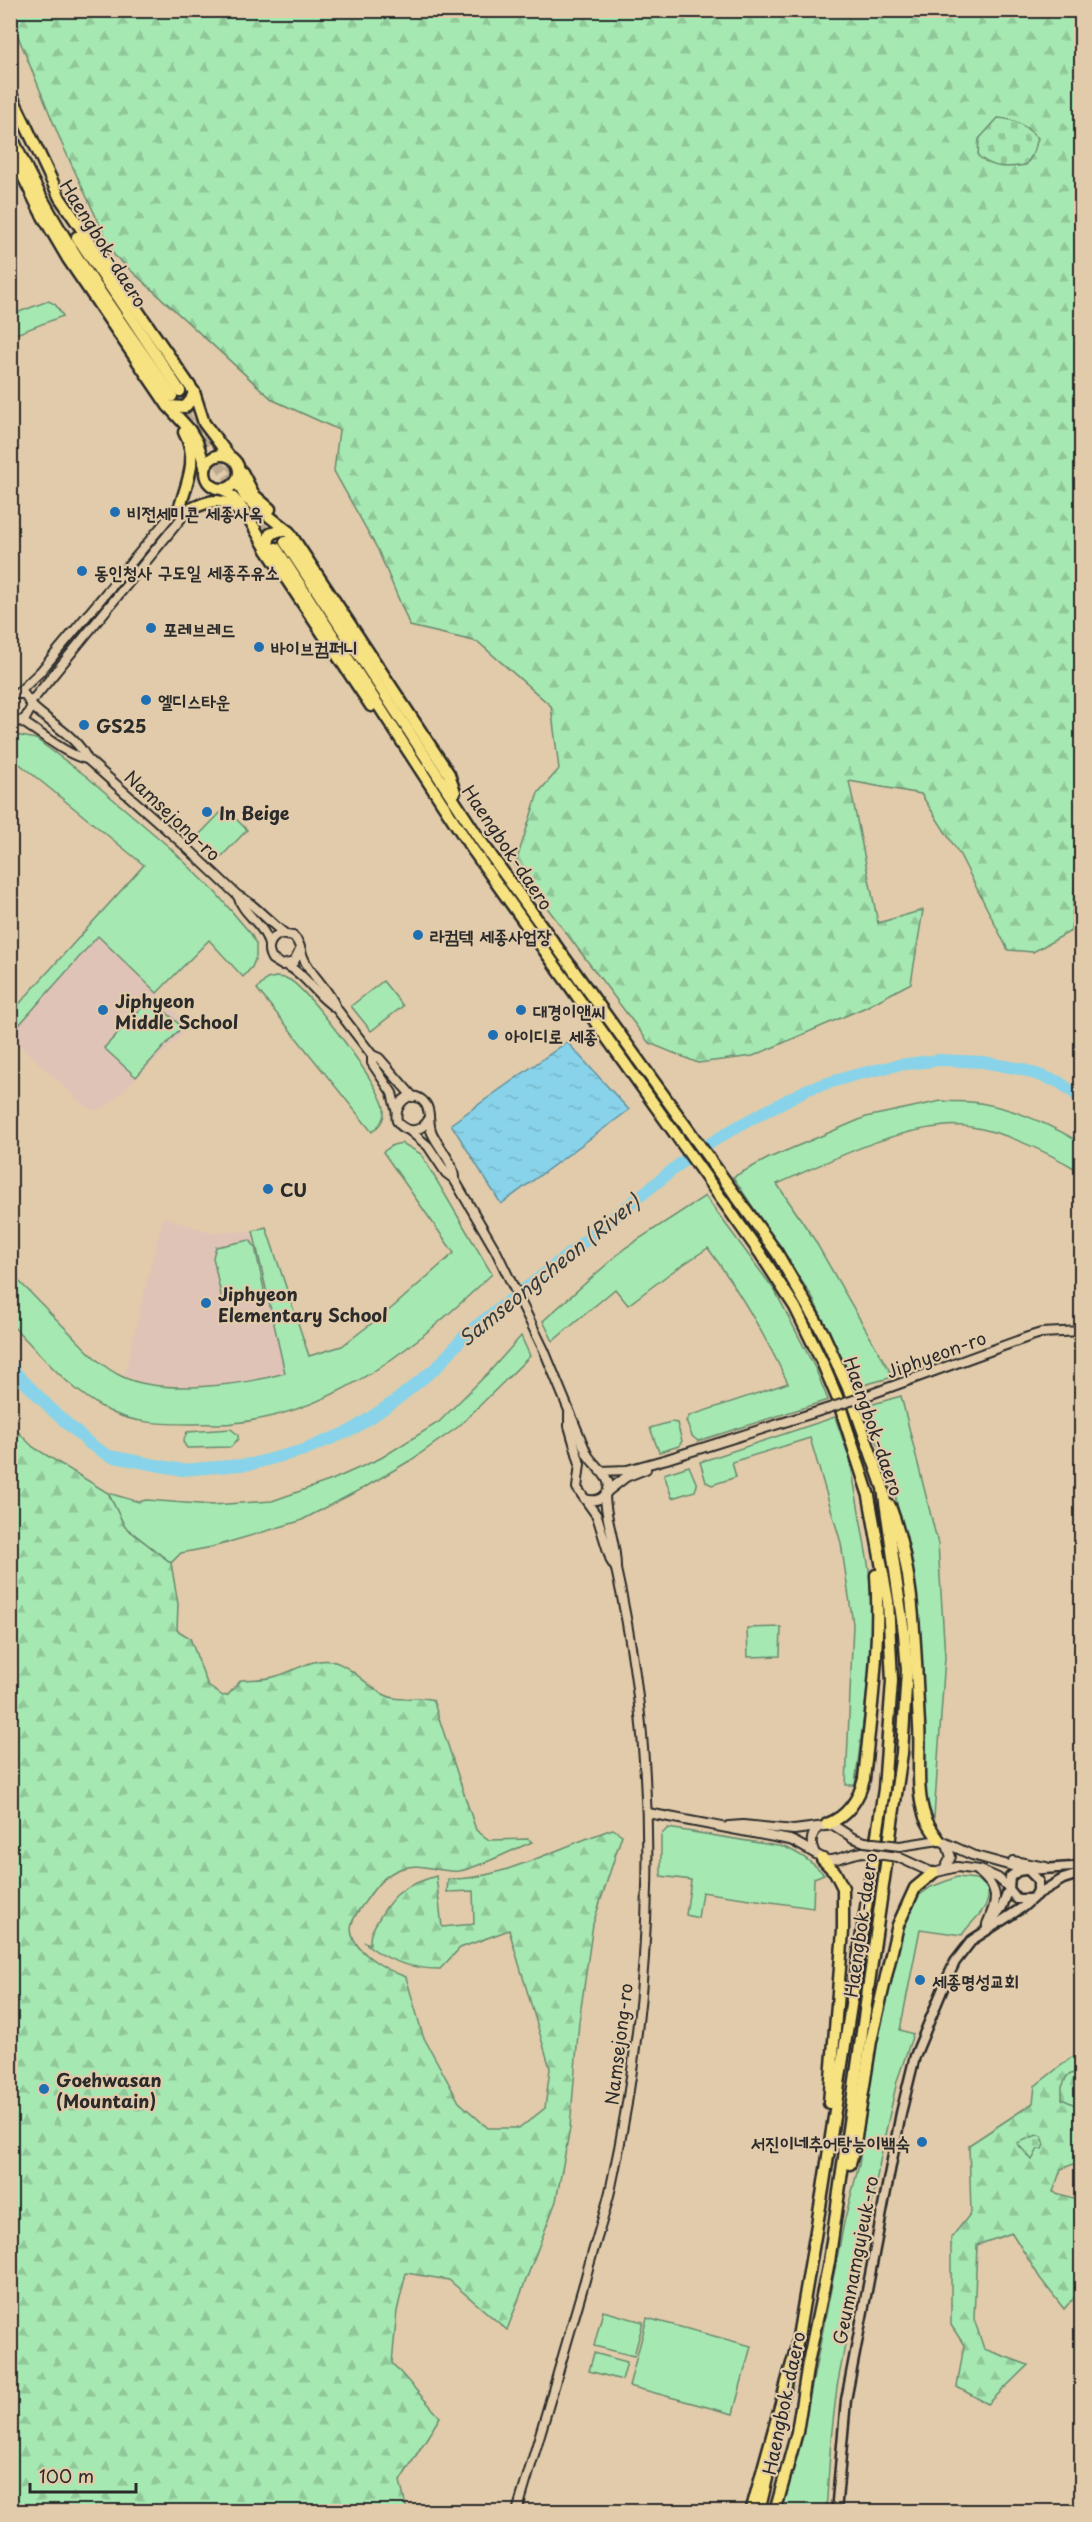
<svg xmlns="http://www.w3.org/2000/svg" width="1092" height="2522" font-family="'Playpen Sans','Poor Story',sans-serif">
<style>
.built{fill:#e0c3b7}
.green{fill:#a6e8b2;stroke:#688a6e;stroke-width:1.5}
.forest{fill:url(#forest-firs);stroke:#688a6e;stroke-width:1.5}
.cemetery{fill:url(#cemetery-stones);stroke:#688a6e;stroke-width:1.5}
.water{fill:url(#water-ripples);stroke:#63909d;stroke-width:1.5}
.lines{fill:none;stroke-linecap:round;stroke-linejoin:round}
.river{stroke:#88d3e9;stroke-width:12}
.trunk-tunnel{stroke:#bdab91;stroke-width:10;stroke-dasharray:10 5;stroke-linecap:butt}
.tertiary-casing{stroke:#2b2b2b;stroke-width:12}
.secondary-casing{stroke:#2b2b2b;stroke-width:13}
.trunk-casing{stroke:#2b2b2b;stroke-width:15}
.tertiary{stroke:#e1cbaa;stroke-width:8}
.secondary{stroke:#e1cbaa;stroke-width:8}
.trunk{stroke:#f7e281;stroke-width:10}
.tertiary-bridge-casing{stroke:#2b2b2b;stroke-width:12;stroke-linecap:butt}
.tertiary-bridge{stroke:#e1cbaa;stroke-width:8}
.poi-dot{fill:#1f6fb2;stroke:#e1cbaa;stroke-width:2}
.labels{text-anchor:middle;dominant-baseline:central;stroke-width:4.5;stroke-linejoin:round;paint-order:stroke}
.street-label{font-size:18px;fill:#2b2b2b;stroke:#e1cbaa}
.poi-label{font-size:18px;font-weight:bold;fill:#2b2b2b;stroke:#e1cbaa;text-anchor:start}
.water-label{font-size:20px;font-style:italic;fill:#343c3e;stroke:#e1cbaa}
</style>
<defs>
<pattern id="forest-firs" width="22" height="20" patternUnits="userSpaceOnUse" patternTransform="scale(1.5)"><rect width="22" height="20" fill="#a6e8b2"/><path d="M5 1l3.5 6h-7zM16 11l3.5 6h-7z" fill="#8fc799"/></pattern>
<pattern id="cemetery-stones" width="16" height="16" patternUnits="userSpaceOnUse" patternTransform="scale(1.5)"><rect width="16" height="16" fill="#a6e8b2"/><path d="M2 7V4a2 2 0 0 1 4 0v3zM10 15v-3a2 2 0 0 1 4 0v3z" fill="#8fc799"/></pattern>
<pattern id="water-ripples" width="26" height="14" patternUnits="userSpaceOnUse" patternTransform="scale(1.5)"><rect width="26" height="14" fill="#88d3e9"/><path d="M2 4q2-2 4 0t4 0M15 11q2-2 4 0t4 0" fill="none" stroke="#76b5c8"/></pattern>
</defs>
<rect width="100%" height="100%" fill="#e1cbaa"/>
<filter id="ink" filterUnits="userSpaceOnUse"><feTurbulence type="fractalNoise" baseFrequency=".0167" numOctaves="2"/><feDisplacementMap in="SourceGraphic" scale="12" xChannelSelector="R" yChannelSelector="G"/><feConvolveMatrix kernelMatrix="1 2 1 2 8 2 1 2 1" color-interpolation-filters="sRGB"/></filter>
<g filter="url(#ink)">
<g class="built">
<polygon points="98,936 190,1027 108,1105 95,1110 86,1107 11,1037 11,1034"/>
<polygon points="163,1217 212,1233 253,1231 285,1373 230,1384 185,1386 152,1384 124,1376"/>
</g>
<g class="green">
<polygon points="48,301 55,304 63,316 11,336 11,315"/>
<polygon points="16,735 36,739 86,776 168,846 216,893 251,934 256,944 256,957 252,967 243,977 209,940 157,993 98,936 11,1034 11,1013 144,865 11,757 11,738"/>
<polygon points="225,808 247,830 219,859 197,837"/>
<path d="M276,977c5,1 9,0 14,3 19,11 93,108 94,129 1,11 -5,17 -12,23l-115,-143 10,-10z"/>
<polygon points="383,981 403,1006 371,1031 351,1006"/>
<polygon points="151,998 182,1027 136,1077 104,1048"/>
<path d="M941,1101c13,1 26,0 39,2 35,6 71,22 101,40v29c-35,-21 -94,-50 -136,-46 -58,5 -115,35 -168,58l37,55 79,138 -37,10 -45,-92 -78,-118 36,-19 97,-41z"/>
<path d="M402,1143l19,11 71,120c-74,70 -153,138 -258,149 -13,2 -27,0 -41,1 -27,0 -59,0 -84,-13 -39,-20 -68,-56 -98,-87v-51c19,19 38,39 58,59 16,16 31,34 52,44 40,20 122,9 164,-3l-32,-142 13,-4 43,129 33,-10 51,-39 61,-54 -71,-101 10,-7z"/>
<path d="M705,1196l70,95 41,79 12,30 -130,41 -6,-5 -6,-15 3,-5 99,-33c-23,-48 -49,-92 -80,-135l-39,26 -41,31 -13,-16 -62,52 -10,-20 82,-73z"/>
<polygon points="250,1240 255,1247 265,1294 230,1302 222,1300 213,1257 216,1247"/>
<polygon points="521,1336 530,1356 458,1427 411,1460 367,1486 300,1521 212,1547 181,1553 171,1563 125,1527 108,1493 139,1502 146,1500 212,1505 272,1501 332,1480 381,1458 439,1422 490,1371"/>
<polygon points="901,1396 938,1544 945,1657 934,1817 930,1812 924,1788 924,1719 918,1624 893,1481 863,1407"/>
<polygon points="835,1417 850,1460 869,1569 873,1643 855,1785 846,1785 853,1624 841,1543 810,1438 732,1462 736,1477 712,1485 706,1482 700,1462"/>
<polygon points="671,1422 677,1423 682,1441 679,1446 659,1452 650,1428"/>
<polygon points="231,1429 238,1435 238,1439 231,1447 187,1448 183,1442 187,1432"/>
<polygon points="689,1466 697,1485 695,1491 672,1498 664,1474"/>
<polygon points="781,1627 780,1656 748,1657 747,1628"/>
<path d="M668,1828l116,19c16,6 28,15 40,27l-10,4 -1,30 -111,-16 -4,26 -12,-3 5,-35 -30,-4v-41z"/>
<path d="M957,1877l19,2 11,8c7,20 -15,32 -25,48l-42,-6 -20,101 13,4 -16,47 -12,54 -48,252 -6,52 -5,72 -45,1 24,-91 40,-203 14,-53 16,-117 31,-131 11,-20 14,-10z"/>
<polygon points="603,2311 643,2322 634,2356 594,2346"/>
<polygon points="647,2318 751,2346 733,2414 629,2386"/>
<polygon points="594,2353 627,2362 622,2380 589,2371"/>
</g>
<g class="forest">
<polygon points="10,11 1081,11 1082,867 1076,869 1071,931 1033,952 1008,950 960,855 921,794 849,781 878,923 923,910 911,983 866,1007 753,1056 698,1063 649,1043 515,865 538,793 559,769 551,706 478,642 410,626 378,550 334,471 339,430 273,400 114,255 62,144 11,19"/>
<path d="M11,1425l22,22 75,46 17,34 46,36 7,41 -1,26 13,8 18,48 15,10 5,-1 13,-15c10,-1 22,0 32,-3 19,-4 39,-20 59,-16 19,5 34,24 51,33 17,10 33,0 50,6l43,130 13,10 39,-1 4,3c-18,7 -56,27 -73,29 -20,2 -39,-10 -59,-2 -16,6 -24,17 -33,30 -5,7 -12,15 -15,24 -7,25 34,47 54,54l17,59 36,66 29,26h32l25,-20 5,-40 -41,-138 -49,18 -20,21c-28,0 -55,-9 -76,-27l6,2c-1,-11 5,-18 10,-27 15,-26 27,-32 56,-41l6,51 32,-3 -1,-33 -26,1 1,-13c52,2 115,-34 165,-50l9,6 -29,89 -14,98 -9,106 -14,73 -49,129 -58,-50 -43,-7 -9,38 -5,52 48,54 -40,64 7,30h-396z"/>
<polygon points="1081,2050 1081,2161 1061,2169 1053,2192 1076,2199 1081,2209 1081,2289 1064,2309 1040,2278 1012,2233 977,2245 974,2319 984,2349 1028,2365 988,2404 957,2387 964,2345 951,2325 951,2238 971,2213 969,2145 1033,2103 1035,2086"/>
</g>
<g class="cemetery">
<path d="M998,118c18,1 27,8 40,20l-4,14 -8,13c-20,3 -33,4 -48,-9l1,-17z"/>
<polygon points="1073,2073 1081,2075 1081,2105 1075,2105 1062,2099 1062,2087 1067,2076"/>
<polygon points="1037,2135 1042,2136 1045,2145 1042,2149 1038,2149 1032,2160 1017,2143"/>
</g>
<polygon class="water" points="567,1042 629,1110 501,1204 451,1124"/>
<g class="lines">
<polyline class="river" points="10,1367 54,1412 90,1444 109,1456 182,1470 252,1464 304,1450 352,1430 395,1401 437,1367 467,1333 539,1278 691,1155 740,1125 808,1089 855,1075 898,1065 940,1060 983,1062 1021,1069 1059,1082 1082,1099"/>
<g class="trunk-tunnel">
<polyline points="180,391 202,424"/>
<polyline points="176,401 272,542"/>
<polyline points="222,451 243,483"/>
</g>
<defs>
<g id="tertiary">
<polyline points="19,692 40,672 181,503"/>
<polyline points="10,694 24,694 32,706 25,719 17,722 10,720"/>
<polyline points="31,702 188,510"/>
<path d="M32,706c17,17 45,30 55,53l96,85 55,52c11,3 33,28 46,37"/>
<path d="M21,721c19,11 46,35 66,38"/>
<path d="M238,896c5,19 27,28 31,49"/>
<path d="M286,965c21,10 31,32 50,43 -7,-20 -25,-31 -33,-51 -3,-8 -3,-15 -10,-21l-14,-2c-10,6 -13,15 -7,25l10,6 12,-3 6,-12"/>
<polyline points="336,1008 372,1055 379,1058 413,1097"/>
<polyline points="372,1055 372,1063 392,1093 396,1109"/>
<path d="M429,1119c-8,14 -23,15 -32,2 -4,-16 13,-34 27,-19 8,8 3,21 8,31 7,16 22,28 22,46"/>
<path d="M410,1131l18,15 18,27 8,6 42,72 48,99 43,104c7,13 32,27 17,42 -5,5 -12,5 -19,3"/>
<polyline points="863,1397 1028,1337 1041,1333 1082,1331"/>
<path d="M569,1414v12l11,38 -3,24 20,28 14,45 5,8c1,-25 -11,-49 -11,-74"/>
<polyline points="600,1471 627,1470 667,1459 826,1409"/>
<polyline points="608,1491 626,1477 646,1469"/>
<path d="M648,1813l142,27c11,4 33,20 39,20 11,0 23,-7 34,-8"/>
<polyline points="729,1826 743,1825 794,1830 833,1825 853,1838 865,1842"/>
<polyline points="900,1846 939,1840 972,1855 1026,1870"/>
<path d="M814,1851c-4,-9 -3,-18 6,-24"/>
<polyline points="898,1857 933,1873 957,1867 980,1870 998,1878 1008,1887"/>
<polyline points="1013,1861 1046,1867"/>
<polyline points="944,1870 951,1857 947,1845"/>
<path d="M979,1872c22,19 18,28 8,52"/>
<path d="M517,2512c23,-77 46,-155 68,-232 8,-31 19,-62 26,-93 44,-202 51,-415 5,-618"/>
</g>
<g id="secondary">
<polyline points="1028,1870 1072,1867 1082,1864"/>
<polyline points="1028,1870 1038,1880 1038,1890 1036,1895"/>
<polyline points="1009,1889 1017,1899 1030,1899"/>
<polyline points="987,1927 1002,1907 1009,1889 1010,1877 1018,1871 1025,1870"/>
<polyline points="836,2512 846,2400 901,2113 915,2056 946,1981 955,1962 972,1940 1023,1907 1036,1895 1063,1879 1082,1873"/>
</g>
<g id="trunk">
<polyline points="10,92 60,198 194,392 204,423 229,456"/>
<path d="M10,132c39,95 105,180 162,264"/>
<polyline points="10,150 41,213 68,259 168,406 189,429 197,442 205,466"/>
<polyline points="77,237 180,391"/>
<polyline points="168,406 185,407 191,400 194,392"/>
<circle cx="222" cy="472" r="17"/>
<polyline points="242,472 254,495 270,509"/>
<polyline points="239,475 240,487 246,498 289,532 449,774 455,792"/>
<path d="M223,489c24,18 32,43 48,67 33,50 67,100 100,150"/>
<path d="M181,503c8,-25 17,-46 3,-71"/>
<path d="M188,510c24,-10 32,-15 53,3"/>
<polyline points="285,542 480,840 777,1253 823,1333 848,1388 883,1488 904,1633 907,1670 902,1753 829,2262 808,2363 797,2432 775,2512"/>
<polyline points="276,548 470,846 760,1253 795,1307 823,1364 837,1397 869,1496 888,1601 892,1681 884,1789 823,2189 796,2349 751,2512"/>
<polyline points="267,550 270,534 281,530 289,532"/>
<path d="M890,1506c26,68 25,147 29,219 2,30 -4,64 6,92 3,8 9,16 14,23"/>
<path d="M827,1824c20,-7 32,-25 37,-45 7,-68 17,-135 12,-204"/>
<polyline points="822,1859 835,1872 843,1888 843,1931 829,2103"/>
<polyline points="850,2164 854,2149 871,2041 898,1925 915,1888 933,1873"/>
<polyline points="759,2512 767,2478"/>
</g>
</defs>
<use href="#tertiary" class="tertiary-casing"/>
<use href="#secondary" class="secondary-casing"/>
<use href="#trunk" class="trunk-casing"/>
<use href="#tertiary" class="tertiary"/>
<use href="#secondary" class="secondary"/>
<use href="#trunk" class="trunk"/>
<defs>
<g id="tertiary-bridge">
<polyline points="826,1409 863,1397"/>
<polyline points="865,1842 900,1846"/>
<polyline points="863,1852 898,1857"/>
</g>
</defs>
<use href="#tertiary-bridge" class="tertiary-bridge-casing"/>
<use href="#tertiary-bridge" class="tertiary-bridge"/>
</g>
</g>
<g class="poi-dot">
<circle cx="115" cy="512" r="6"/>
<circle cx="82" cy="571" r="6"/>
<circle cx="151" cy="628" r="6"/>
<circle cx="259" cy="647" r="6"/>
<circle cx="146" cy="700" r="6"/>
<circle cx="84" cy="725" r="6"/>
<circle cx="207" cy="812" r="6"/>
<circle cx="418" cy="935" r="6"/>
<circle cx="103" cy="1010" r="6"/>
<circle cx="521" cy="1010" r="6"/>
<circle cx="493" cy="1035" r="6"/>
<circle cx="268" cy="1189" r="6"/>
<circle cx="206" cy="1303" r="6"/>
<circle cx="920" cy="1980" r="6"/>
<circle cx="44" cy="2089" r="6"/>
<circle cx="922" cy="2142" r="6"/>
</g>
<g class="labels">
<g class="street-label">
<text transform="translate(104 243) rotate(58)">Haengbok-daero</text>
<text transform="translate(173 815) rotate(43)">Namsejong-ro</text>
<text transform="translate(508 847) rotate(56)">Haengbok-daero</text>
<text transform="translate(936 1354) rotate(-20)">Jiphyeon-ro</text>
<text transform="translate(874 1426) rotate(71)">Haengbok-daero</text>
<text transform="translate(860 1925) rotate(-82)">Haengbok-daero</text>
<text transform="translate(618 2044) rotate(-83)">Namsejong-ro</text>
<text transform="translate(855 2260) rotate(-79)">Geumnamgujeuk-ro</text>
<text transform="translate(783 2403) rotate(-78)">Haengbok-daero</text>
</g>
<g class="poi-label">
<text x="127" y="512">비전세미콘 세종사옥</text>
<text x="94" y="571">동인청사 구도일 세종주유소</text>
<text x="163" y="628">포레브레드</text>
<text x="271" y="647">바이브컴퍼니</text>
<text x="158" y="700">엘디스타운</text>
<text x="96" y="725">GS25</text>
<text x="219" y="812">In Beige</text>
<text x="430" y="935">라컴텍 세종사업장</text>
<text x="115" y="1000">Jiphyeon<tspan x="115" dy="21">Middle School</tspan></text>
<text x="533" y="1010">대경이앤씨</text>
<text x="505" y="1035">아이디로 세종</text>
<text x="280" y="1189">CU</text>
<text x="218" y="1293">Jiphyeon<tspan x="218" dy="21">Elementary School</tspan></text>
<text x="932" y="1980">세종명성교회</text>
<text x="56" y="2079">Goehwasan<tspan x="56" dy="21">(Mountain)</tspan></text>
<text x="910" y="2142" text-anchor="end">서진이네추어탕능이백숙</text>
</g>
<g class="water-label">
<text transform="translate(549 1270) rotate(-39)">Samseongcheon (River)</text>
</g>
</g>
<rect width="1092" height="2522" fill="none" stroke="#e1cbaa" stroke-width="36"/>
<rect x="18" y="18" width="1056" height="2486" fill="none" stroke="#2b2b2b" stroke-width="2" filter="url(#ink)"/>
<path d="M30 2483v9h106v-9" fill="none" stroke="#2b2b2b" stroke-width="3"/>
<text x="39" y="2483" font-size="18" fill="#2b2b2b" stroke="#e1cbaa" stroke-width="4.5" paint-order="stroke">100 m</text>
</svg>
